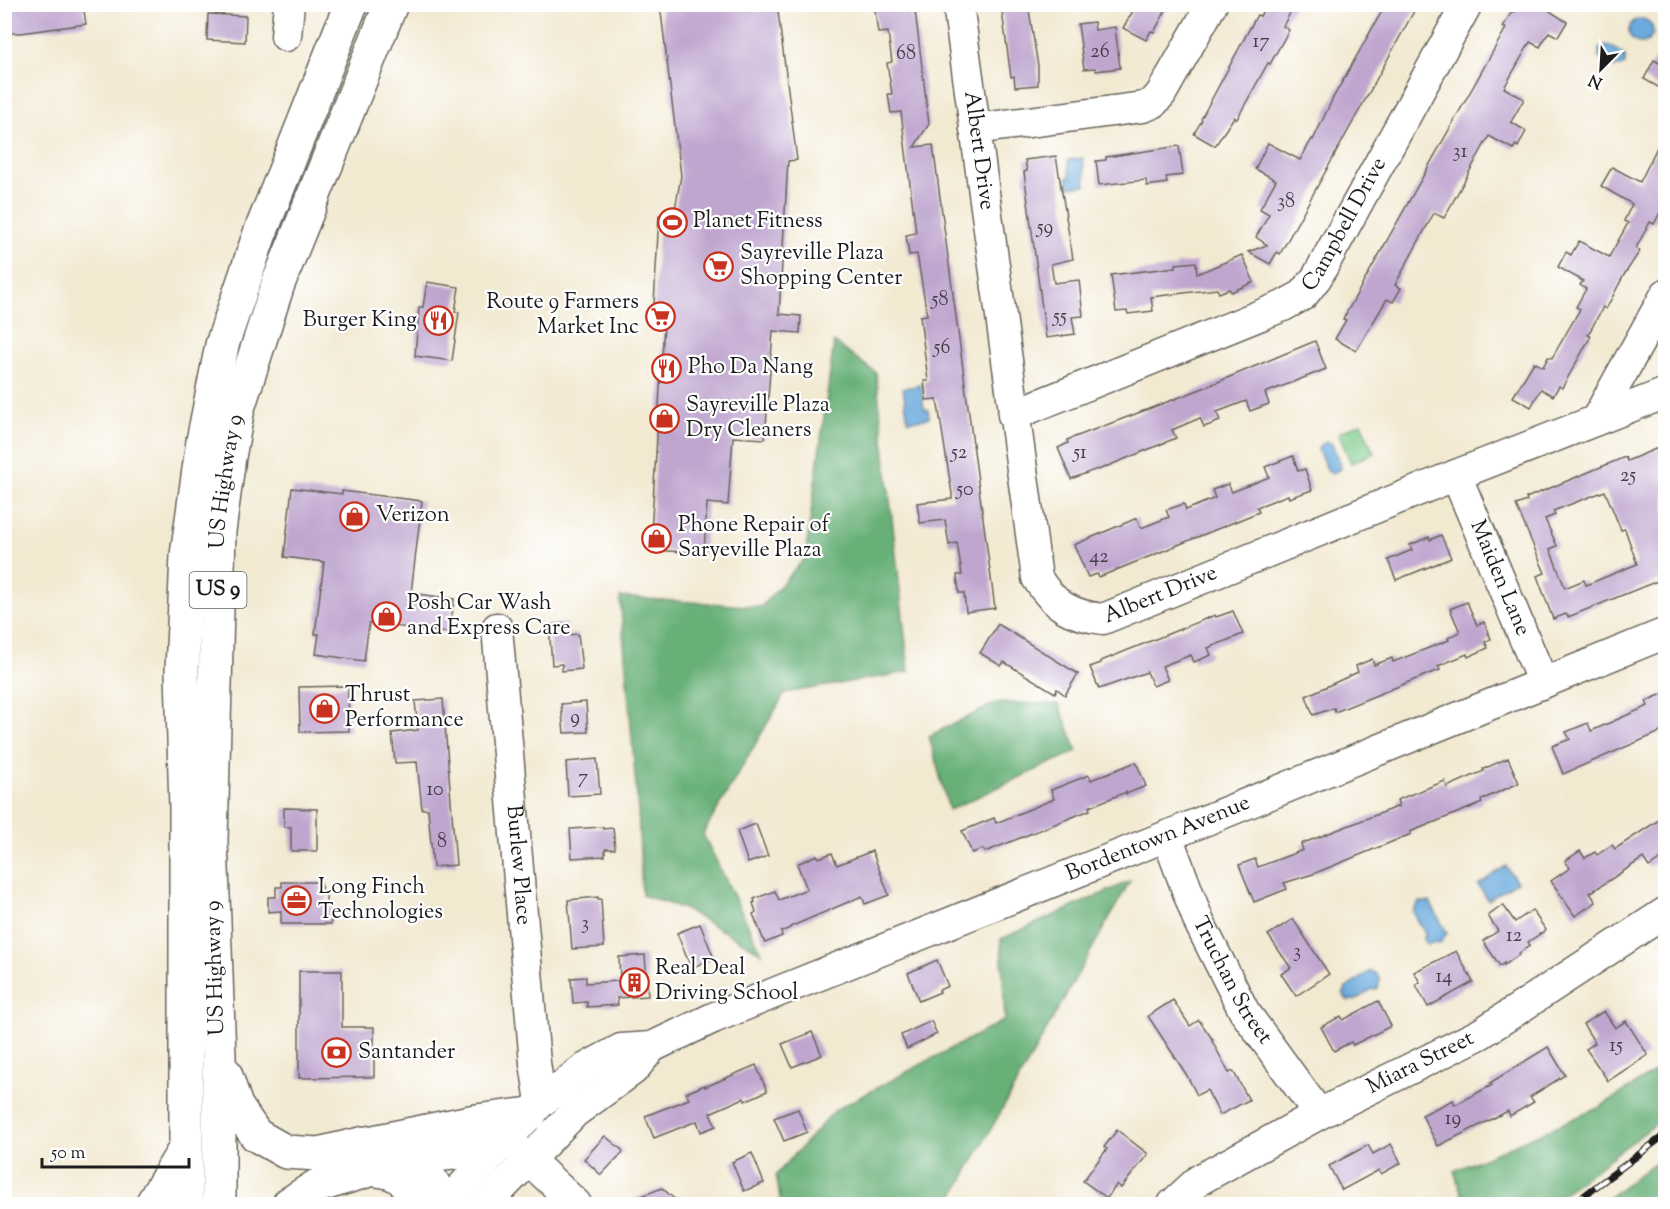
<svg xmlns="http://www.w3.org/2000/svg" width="1670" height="1209" font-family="'Sorts Mill Goudy',serif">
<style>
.green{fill:#80cd8c;stroke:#4e7454;stroke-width:1.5}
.forest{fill:#68b078;stroke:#42664a;stroke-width:1.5}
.water{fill:#6aaadd;stroke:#43637c;stroke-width:1.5}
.building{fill:#bfa6cf;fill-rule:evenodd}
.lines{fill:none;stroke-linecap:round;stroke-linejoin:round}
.minor-casing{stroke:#67645b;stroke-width:33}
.highway-casing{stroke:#67645b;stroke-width:36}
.minor{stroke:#fff;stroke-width:30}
.highway{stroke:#fff;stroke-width:33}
.rail-casing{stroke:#1c1c1c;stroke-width:7}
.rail{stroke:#fff;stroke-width:4.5;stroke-dasharray:14;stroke-linecap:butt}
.labels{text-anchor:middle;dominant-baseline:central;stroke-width:4.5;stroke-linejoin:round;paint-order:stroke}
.number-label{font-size:20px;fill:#453e49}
.shield{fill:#fff;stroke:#606060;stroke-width:1.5}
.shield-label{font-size:21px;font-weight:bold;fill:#1c1c1c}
.street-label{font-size:22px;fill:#1c1c1c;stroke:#fff}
.poi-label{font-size:22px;fill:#1c1c1c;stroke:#fff;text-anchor:start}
</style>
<rect width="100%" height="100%" fill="#fff"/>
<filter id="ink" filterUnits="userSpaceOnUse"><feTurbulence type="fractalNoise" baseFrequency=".0167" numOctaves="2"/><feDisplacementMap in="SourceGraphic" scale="12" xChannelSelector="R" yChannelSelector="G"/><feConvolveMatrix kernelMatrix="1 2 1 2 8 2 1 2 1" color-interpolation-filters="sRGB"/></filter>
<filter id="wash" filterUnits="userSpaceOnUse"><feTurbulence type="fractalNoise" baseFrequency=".008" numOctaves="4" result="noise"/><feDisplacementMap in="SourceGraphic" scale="24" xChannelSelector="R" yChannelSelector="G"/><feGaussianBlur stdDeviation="1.35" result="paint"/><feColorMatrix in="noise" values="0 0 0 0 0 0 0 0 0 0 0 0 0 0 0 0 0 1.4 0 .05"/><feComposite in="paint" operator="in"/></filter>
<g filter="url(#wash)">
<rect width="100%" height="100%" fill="#f2e9d1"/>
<polygon class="green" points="1361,423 1374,453 1351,463 1338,433"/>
<g class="forest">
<polygon points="834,342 876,373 909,672 785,693 703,834 762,953 684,909 642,895 638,810 620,597 761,607 805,558"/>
<polygon points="996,703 1059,704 1077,751 949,810 929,736"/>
<polygon points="1130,881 949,1204 781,1204 776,1175 835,1110 1005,1020 1001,939"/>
<polygon points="1665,1065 1665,1117 1549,1204 1465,1204 1454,1171 1600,1107"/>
<polygon points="1665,1155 1665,1195 1647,1204 1600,1204"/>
</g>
<g class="water">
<circle cx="1641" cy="31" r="12"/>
<polygon points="1605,45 1610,46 1625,56 1625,64 1621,67 1613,67 1599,57 1599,49"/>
<polygon points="1083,158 1086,185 1068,187 1067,178 1070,177 1068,160"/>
<polygon points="921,385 924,409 928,409 929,418 908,421 903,388"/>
<polygon points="1327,442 1332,444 1341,465 1339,470 1332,473 1328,471 1318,450 1320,445"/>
<polygon points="1506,866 1517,882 1488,900 1478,885"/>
<polygon points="1419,902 1430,902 1447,933 1440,943 1431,943 1427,945 1423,937 1426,935 1413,912"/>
<polygon points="1370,971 1377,974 1380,979 1378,988 1374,990 1372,989 1354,1001 1352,999 1348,1001 1342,993 1346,991 1345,989"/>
</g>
<g id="blocks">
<g class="building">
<polygon points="4,4 83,4 86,24 21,33 4,33"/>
<polygon points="660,4 777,4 797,160 788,161 779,314 801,316 800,333 773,331 765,439 733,437 728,505 707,503 704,553 650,550 664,324 653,322 659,215 674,215 681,176"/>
<polygon points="874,4 908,4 909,11 915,10 929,124 914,147 933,145 995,608 966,612 964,593 959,593 957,575 962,575 957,543 949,545 945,520 920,523 917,503 952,499 952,494 937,399 926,400 924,381 928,381 920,316 927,315 917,254 909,255 906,235 916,233 901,112 891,113 888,94 892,94 887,63 892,62 888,32 878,33"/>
<polygon points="1001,4 1028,4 1038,66 1038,85 1015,87 1014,76 1011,77"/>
<polygon points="1137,4 1156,4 1166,10 1154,32 1151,31 1146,40 1123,28"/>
<polygon points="1267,4 1295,4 1283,26 1289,30 1270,64 1268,63 1237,119 1234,117 1215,146 1194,134 1202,120 1201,119 1257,15 1260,16"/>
<polygon points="1386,4 1418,4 1280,254 1277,252 1270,264 1248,252 1267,245 1256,237 1269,214 1260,209 1276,180 1255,169 1268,143 1300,160 1312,139 1313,140 1333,98"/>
<polygon points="1518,4 1539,4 1567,22 1558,37 1549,32 1540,47 1530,42 1504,88 1524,99 1511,122 1526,131 1518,147 1516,145 1513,149 1489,136 1444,218 1434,213 1395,285 1401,288 1393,302 1387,299 1356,351 1335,339 1346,320 1343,319 1506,28 1503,27 1512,11 1514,12"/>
<polygon points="208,14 246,16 245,42 207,40"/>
<polygon points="1094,22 1095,30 1115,27 1120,68 1096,71 1095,68 1084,69 1078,24"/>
<polygon points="1654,60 1665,66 1665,91 1644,79"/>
<polygon points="1665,131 1665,203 1654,224 1650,222 1636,248 1640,251 1624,275 1606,309 1603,307 1588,335 1591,336 1562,388 1559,386 1553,396 1541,389 1531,407 1513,397 1534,362 1543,367 1548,357 1552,358 1580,309 1576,307 1586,289 1580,285 1583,281 1558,267 1566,252 1571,255 1579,241 1609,257 1628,223 1624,221 1632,204 1601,186 1612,167 1640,182"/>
<polygon points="1179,146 1183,175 1166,177 1167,183 1147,186 1146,180 1099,185 1096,161 1106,160 1106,157"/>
<polygon points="1056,156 1073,259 1051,264 1054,283 1079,280 1083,316 1072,317 1075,334 1046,338 1024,172 1027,171 1025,160"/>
<polygon points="1242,255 1254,282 1231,292 1229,289 1219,293 1217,289 1151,297 1153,311 1128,314 1127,311 1116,312 1111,275 1176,267 1176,264 1196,262 1197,274"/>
<polygon points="427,282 459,287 455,312 459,312 452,361 415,356 419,307 423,307"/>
<polygon points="1315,341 1326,369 1265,393 1269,404 1250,411 1246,401 1217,412 1220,421 1204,427 1200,418 1172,430 1176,438 1098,470 1097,469 1071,479 1058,448 1068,443 1067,440 1201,389"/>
<path d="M1665,445v133l-97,39 -2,-3 -13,5 -16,-43 8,-3 -29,-68 11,-4 -1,-3 99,-41 2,4zM1605,491l16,39 4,-1 12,35 -51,21 -2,-5 -19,8 -15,-39 7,-3 -12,-27 10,-4 -2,-4z"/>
<polygon points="1293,456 1298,471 1305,469 1312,490 1289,498 1288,495 1257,507 1259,512 1099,577 1097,574 1088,577 1074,545 1137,518 1141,528 1169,517 1166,510 1184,504 1186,510 1215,498 1212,490 1228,484 1232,492 1269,477 1265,467"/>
<polygon points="292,488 342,494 342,491 422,501 411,593 454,599 450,633 369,623 364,661 316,654 319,634 315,634 324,562 284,557"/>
<polygon points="1441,535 1451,558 1396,580 1388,560 1412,550 1410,545 1429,537 1430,540"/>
<polygon points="1467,602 1477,625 1484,622 1491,639 1485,642 1488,648 1468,657 1467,654 1438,666 1440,670 1431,673 1335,712 1334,708 1313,715 1306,696 1358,672 1356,666 1372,659 1374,665 1392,658 1393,662 1449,640 1448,638 1460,632 1450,609"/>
<polygon points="1233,611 1243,634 1208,648 1211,655 1194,662 1191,655 1162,666 1168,680 1153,686 1147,672 1099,689 1090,667 1101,663 1101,661 1215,615 1216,617"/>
<polygon points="567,623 568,635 578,634 582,669 562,671 562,664 552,665 549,625"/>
<polygon points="998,624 1078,674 1065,695 1057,689 1055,693 1004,662 1001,666 980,653"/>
<polygon points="348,686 349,731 300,732 299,687"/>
<polygon points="1665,693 1665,730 1563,774 1552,746 1570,739 1566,732 1588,723 1591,731 1648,706 1646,701"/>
<polygon points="443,699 456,865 433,867 428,809 422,809 417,762 395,763 392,733 418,730 415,701"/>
<polygon points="586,702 588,732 564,733 561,704"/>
<polygon points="1508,758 1519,783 1481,800 1482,803 1410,832 1411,834 1313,874 1284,883 1287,889 1254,902 1239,865 1255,859 1258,867 1303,850 1301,844 1399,806 1397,800 1445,781 1447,787 1484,771 1483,769"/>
<polygon points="597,759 600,794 568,796 566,762"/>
<polygon points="1136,762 1146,786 1126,794 1126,792 1089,807 1090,810 985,852 983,849 972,853 962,831 994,818 996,823 1054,799 1051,790 1089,775 1091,780"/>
<polygon points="284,808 317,809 317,851 291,851 291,827 284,827"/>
<polygon points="1665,816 1665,856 1649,867 1643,858 1590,893 1596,902 1575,916 1551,881 1570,868 1565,861 1580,851 1585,858 1595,852 1597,855 1612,845 1615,849"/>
<polygon points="756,824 768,856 748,863 737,831"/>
<polygon points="603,827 603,829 613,828 615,849 605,849 605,856 572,858 570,829"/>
<polygon points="872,851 889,895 865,904 862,896 790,927 790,928 781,932 782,936 765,943 753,914 756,912 753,903 755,902 754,899 775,891 779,900 807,889 797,864 817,855 819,858 832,853 837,865"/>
<polygon points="282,882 321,882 322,895 326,895 326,906 331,906 331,924 281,924 281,911 268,912 268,897 276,897 276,887 282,887"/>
<polygon points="598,897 598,899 601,899 604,947 572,949 568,900"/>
<polygon points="1503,905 1515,922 1532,910 1546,930 1528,942 1530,945 1518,954 1519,955 1504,965 1504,963 1500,966 1483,941 1498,931 1488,916"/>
<polygon points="1293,919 1329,974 1296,996 1281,974 1291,968 1268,935"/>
<polygon points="700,924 714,958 691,968 677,933"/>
<polygon points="1456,951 1473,982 1428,1007 1416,985 1420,982 1414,972"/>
<polygon points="645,955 648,996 617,998 618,1005 587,1007 587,1002 573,1003 571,978 586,977 586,983 620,981 619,957"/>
<polygon points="937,960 948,986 939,990 940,992 919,1001 908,973"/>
<polygon points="299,971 342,971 342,1027 374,1027 374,1077 299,1078"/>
<polygon points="1173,1000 1190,1026 1199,1020 1213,1040 1212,1041 1229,1073 1233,1071 1249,1100 1220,1115 1207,1090 1197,1095 1186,1074 1148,1016"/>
<polygon points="1378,1001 1391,1026 1353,1045 1351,1042 1334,1051 1321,1027 1341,1016 1343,1020"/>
<polygon points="1604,1011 1615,1028 1626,1021 1648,1055 1608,1081 1586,1049 1595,1043 1583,1024"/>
<polygon points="931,1021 937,1034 907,1049 901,1035"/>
<polygon points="812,1032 822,1055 792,1067 782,1044"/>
<polygon points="1548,1047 1565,1075 1530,1097 1534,1102 1510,1116 1508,1111 1438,1146 1422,1115 1453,1100 1455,1105 1492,1085 1490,1083"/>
<polygon points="756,1065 767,1091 745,1101 744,1098 710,1113 716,1126 701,1132 697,1121 654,1138 645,1116 689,1099 686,1093 705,1085 705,1087"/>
<polygon points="798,1109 807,1132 784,1141 774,1118"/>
<polygon points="1117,1130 1148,1154 1121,1188 1117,1184 1107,1198 1083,1181 1107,1149 1104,1147"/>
<polygon points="605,1136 622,1150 623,1152 601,1175 584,1159"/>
<polygon points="1391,1144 1401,1163 1381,1174 1379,1170 1342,1190 1329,1166 1368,1145 1373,1154"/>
<polygon points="752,1153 764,1183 744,1191 732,1162"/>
<polygon points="662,1188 680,1204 621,1204"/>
</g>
</g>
</g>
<g filter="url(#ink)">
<use href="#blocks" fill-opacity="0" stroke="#67645b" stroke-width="1.5"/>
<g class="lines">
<defs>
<g id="minor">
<path id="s1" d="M958,4l79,574c17,28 34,37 66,41l353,-144 210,-82"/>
<polyline points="286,36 289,4"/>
<polyline points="975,129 1143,107 1153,103 1161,94 1212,4"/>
<path id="s2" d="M1013,415l270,-109 20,-11 14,-18 150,-273"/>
<polyline points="1596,420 1666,294"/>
<path id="s3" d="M1456,475l87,208"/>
<path id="s4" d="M497,628l38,435 6,39"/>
<path id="s5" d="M1167,836l32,86 45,89 75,103"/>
<polyline points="515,1147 576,1204"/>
<path id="s6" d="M446,1204l95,-102 43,-33 37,-20 31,-2 61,-29 64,-26 390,-156 499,-203"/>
<polyline points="486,1204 574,1113 633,1070 652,1047"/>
<path id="s7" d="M1173,1204l26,-24 120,-66 161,-80 186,-122"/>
</g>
<g id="highway">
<polyline points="225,1073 236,1106 256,1135 286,1152 318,1154 365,1143 412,1157 425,1170 445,1204"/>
<polyline points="369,1143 476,1121 530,1114"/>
<path d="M377,1170c24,2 32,13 38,34"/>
<polyline points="152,1204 185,1149"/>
<polyline points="186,1204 186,809 182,671 187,555 203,441 222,345 259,236 351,4"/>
<path id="s8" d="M219,1204v-148l-8,-215 8,-310 10,-74 9,-49 40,-124 113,-280"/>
<polyline points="289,1204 317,1186 369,1170 412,1157 464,1152 508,1140"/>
</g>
</defs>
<use href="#minor" class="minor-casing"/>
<use href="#highway" class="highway-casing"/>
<use href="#minor" class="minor"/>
<use href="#highway" class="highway"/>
<defs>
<polyline id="rail" points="1573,1204 1666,1134"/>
</defs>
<use href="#rail" class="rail-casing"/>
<use href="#rail" class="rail"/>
</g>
</g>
<defs>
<symbol id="stadium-ring" viewBox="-11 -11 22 22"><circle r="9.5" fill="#fff" stroke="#c8321e" stroke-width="1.5"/><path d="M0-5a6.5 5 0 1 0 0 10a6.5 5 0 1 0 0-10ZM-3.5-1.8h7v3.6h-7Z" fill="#c8321e"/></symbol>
<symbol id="supermarket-ring" viewBox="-11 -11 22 22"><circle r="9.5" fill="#fff" stroke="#c8321e" stroke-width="1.5"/><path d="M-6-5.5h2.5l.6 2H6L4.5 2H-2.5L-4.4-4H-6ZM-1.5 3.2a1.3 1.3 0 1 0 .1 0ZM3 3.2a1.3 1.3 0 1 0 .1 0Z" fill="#c8321e"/></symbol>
<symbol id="restaurant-ring" viewBox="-11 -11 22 22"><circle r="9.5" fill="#fff" stroke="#c8321e" stroke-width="1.5"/><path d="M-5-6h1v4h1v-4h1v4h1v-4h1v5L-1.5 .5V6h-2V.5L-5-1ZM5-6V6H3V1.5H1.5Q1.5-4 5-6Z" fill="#c8321e"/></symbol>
<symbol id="shop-ring" viewBox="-11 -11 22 22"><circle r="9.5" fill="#fff" stroke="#c8321e" stroke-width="1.5"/><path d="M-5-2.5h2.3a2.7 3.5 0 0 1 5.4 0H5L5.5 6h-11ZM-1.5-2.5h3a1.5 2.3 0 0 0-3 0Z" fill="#c8321e"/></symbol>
<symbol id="office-ring" viewBox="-11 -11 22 22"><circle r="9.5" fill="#fff" stroke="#c8321e" stroke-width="1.5"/><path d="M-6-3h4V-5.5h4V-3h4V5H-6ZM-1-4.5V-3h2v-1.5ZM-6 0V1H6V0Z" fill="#c8321e"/></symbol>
<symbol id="building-ring" viewBox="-11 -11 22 22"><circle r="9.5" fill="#fff" stroke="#c8321e" stroke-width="1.5"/><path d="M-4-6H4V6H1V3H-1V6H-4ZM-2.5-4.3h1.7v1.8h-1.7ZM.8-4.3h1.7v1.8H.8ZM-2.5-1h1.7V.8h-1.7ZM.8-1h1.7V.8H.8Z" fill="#c8321e"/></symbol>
<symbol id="bank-ring" viewBox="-11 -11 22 22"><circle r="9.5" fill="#fff" stroke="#c8321e" stroke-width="1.5"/><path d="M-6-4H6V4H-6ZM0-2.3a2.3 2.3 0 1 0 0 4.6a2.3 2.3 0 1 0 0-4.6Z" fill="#c8321e"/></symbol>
</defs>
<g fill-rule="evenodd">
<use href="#stadium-ring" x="656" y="206" width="33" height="33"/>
<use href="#supermarket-ring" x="702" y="250" width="33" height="33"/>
<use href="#supermarket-ring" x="644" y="300" width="33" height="33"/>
<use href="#restaurant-ring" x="422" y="304" width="33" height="33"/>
<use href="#restaurant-ring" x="650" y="352" width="33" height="33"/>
<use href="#shop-ring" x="648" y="402" width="33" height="33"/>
<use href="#shop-ring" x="338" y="500" width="33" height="33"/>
<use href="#shop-ring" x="640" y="522" width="33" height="33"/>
<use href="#shop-ring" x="370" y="600" width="33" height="33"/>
<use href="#shop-ring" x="308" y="692" width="33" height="33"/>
<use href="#office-ring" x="280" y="884" width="33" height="33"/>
<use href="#building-ring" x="618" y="966" width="33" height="33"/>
<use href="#bank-ring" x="320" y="1036" width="33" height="33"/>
</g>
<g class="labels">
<g class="number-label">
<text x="1261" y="42">17</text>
<text x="1100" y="52">26</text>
<text x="906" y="54">68</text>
<text x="1460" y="152">31</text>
<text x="1286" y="202">38</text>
<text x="1045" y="228">59</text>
<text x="940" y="300">58</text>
<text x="1060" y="317">55</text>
<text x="942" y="348">56</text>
<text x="959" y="453">52</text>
<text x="1080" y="453">51</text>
<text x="1628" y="476">25</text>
<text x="965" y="490">50</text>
<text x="1099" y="557">42</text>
<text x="575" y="718">9</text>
<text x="583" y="778">7</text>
<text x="435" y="790">10</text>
<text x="442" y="842">8</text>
<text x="585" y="924">3</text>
<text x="1514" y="936">12</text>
<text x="1297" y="952">3</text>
<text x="1444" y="977">14</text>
<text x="1616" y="1046">15</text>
<text x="1453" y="1119">19</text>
</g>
<rect class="shield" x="189.5" y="572" width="57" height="36" rx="4.5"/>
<g class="shield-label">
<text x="218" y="590">US 9</text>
</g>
<g class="street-label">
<text stroke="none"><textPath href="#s1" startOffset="148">Albert Drive</textPath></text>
<text stroke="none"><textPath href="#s2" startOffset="396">Campbell Drive</textPath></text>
<text stroke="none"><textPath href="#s8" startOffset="723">US Highway 9</textPath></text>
<text stroke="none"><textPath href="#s3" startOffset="112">Maiden Lane</textPath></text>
<text stroke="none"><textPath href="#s1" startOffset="723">Albert Drive</textPath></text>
<text stroke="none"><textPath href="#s6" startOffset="814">Bordentown Avenue</textPath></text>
<text stroke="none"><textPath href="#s4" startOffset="238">Burlew Place</textPath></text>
<text transform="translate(216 968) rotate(-92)">US Highway 9</text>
<text stroke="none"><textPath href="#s5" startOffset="159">Truchan Street</textPath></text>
<text stroke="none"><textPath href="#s7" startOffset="286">Miara Street</textPath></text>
</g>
<g class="poi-label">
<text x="693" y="222">Planet Fitness</text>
<text x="740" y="254">Sayreville Plaza<tspan x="740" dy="25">Shopping Center</tspan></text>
<text x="639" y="303" text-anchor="end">Route 9 Farmers<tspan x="639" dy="25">Market Inc</tspan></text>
<text x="417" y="321" text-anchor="end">Burger King</text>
<text x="688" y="368">Pho Da Nang</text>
<text x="686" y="406">Sayreville Plaza<tspan x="686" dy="25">Dry Cleaners</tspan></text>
<text x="376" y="516">Verizon</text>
<text x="678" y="526">Phone Repair of<tspan x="678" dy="25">Saryeville Plaza</tspan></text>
<text x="407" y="604">Posh Car Wash<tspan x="407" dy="25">and Express Care</tspan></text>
<text x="345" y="696">Thrust<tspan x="345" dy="25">Performance</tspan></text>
<text x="318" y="888">Long Finch<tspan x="318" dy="25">Technologies</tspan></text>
<text x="655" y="969">Real Deal<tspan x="655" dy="25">Driving School</tspan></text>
<text x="358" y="1053">Santander</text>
</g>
</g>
<rect width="1670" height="1209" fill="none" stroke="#fff" stroke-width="24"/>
<g transform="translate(1601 69) rotate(204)" stroke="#ffffff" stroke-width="4.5" paint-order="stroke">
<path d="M0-4.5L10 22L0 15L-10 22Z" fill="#1c1c1c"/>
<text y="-9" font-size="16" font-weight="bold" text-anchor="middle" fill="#1c1c1c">N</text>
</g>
<path d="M42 1158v9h147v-9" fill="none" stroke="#1c1c1c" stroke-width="3"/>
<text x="51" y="1158" font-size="18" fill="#1c1c1c" stroke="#ffffff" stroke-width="4.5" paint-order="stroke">50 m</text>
</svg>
